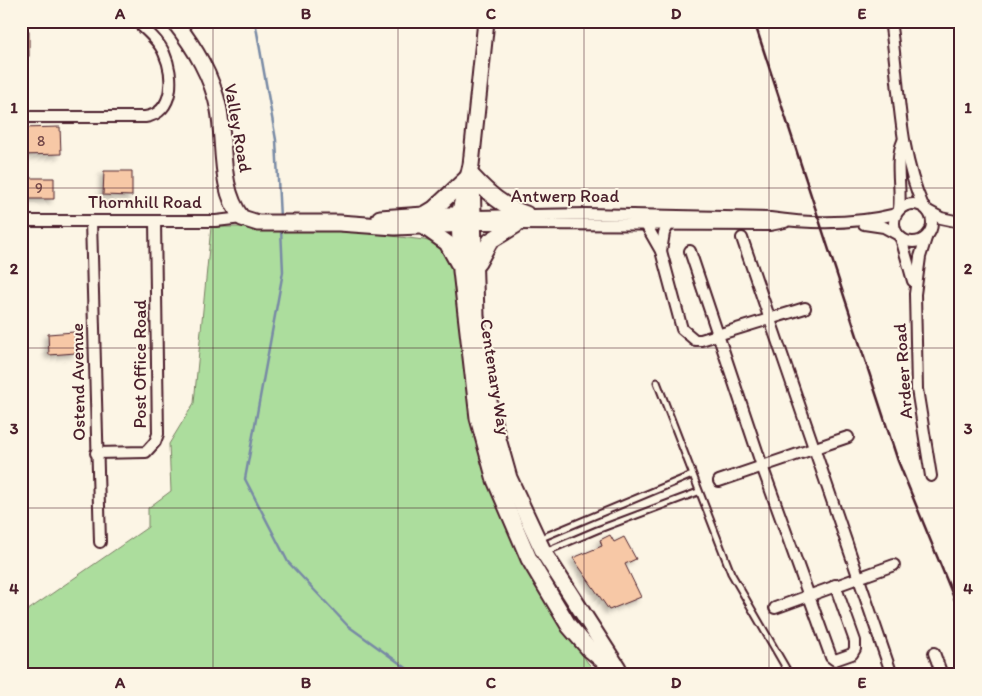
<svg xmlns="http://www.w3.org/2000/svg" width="982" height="696" font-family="Itim,sans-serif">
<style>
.green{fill:#acdd9d;stroke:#7b7e64}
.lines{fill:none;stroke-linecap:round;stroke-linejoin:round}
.stream{stroke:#788aa5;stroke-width:2.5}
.building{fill:#f7c8a6;stroke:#4a1f2b;filter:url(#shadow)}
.lane-casing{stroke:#4a1f2b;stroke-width:9}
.street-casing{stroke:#4a1f2b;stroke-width:14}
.secondary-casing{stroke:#4a1f2b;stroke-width:19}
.lane{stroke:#fcf5e5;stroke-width:5}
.street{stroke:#fcf5e5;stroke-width:10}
.secondary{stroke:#fcf5e5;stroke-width:15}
.rail{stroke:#4a1f2b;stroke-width:2.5}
.grid{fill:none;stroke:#4a1f2b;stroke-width:1;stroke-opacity:0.55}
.labels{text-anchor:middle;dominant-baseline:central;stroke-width:4;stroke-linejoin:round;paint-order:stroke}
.number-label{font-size:15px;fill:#75494a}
.street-label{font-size:18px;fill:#4a1f2b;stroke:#fcf5e5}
.neatline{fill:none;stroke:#4a1f2b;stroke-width:2}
.grid-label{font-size:16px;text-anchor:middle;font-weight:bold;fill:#4a1f2b}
</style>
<defs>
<filter id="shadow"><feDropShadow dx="-3.5" dy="3.5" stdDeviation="2.5" flood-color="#0004"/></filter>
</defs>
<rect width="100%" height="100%" fill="#fcf5e5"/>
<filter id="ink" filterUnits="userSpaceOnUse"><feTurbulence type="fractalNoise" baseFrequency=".02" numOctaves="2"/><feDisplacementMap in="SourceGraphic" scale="10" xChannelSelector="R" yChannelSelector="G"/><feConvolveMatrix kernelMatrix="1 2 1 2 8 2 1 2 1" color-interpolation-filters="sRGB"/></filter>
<g filter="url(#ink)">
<polygon class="green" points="211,227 319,227 424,240 439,244 452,263 464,350 495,497 533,583 588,663 600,675 21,675 21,615 148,527 148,508 171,491 169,444 194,403"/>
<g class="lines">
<g class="stream">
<polyline points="255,21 276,140 280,218"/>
<polyline points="281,229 283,272 245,479 288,562 348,626 416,675"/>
</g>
</g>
<g class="building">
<rect x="21" y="31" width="8" height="25"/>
<polygon points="60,127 61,154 21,155 21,128"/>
<polygon points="104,171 132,171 132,196 103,195"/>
<polygon points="23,178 54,178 54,199 24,199"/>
<polygon points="74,332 76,353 49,355 48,334"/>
<polygon points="610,535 614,542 624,537 636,559 625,564 641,597 609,610 573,558 602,546 600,540"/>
</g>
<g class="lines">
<defs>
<g id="lane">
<polyline points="657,382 731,573 790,675"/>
<polyline points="539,539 692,475"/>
<polyline points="545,552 597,530 698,492"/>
</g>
<g id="street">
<path d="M890,21c10,62 7,127 33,185"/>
<path d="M21,117h124c30,-4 29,-42 19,-64 -5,-12 -18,-23 -28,-32"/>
<circle cx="913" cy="223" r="19"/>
<path d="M899,209c3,-21 -5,-48 4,-68"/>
<polyline points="928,211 941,218 960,222"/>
<path d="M475,216l111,-2 184,4c41,6 86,6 126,-4"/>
<polyline points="21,221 216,221 242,218"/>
<polyline points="91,221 100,542"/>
<polyline points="645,223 661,251 682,329 695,340 701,340 805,308"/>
<polyline points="475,224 770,225 785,222"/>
<polyline points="864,224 884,227 897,234"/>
<polyline points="742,238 892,675"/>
<polyline points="901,238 913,281"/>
<polyline points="926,238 920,257 915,294 917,389 931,476"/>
<polyline points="661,251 664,233 669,224"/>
<polyline points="690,251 762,466 831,657 835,660 852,654 855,649 855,641 835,585"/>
<polyline points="96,453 146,452 155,442 158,434 155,221"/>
<polyline points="719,481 848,437"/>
<polyline points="775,608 894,565"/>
<polyline points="934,653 942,675"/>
</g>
<g id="secondary">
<path d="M174,21c21,27 38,55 45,89 6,34 0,80 23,108l16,5h81l56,4 74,-3"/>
<polyline points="486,21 471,165 459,215 461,271 478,418 495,480 529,559 569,626 589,649 620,675"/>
<path d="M472,176c16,17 31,31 54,38"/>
<polyline points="472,179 476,316 491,414 509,478 544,553 618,668"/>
<polyline points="424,215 434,209 468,177"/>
<polyline points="380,218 424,215 469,215"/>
<polyline points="423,226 447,243 458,263"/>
<polyline points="478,263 490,241 516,225"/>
</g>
</defs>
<use href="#lane" class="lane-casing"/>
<use href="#street" class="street-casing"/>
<use href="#secondary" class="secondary-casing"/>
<use href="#lane" class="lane"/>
<use href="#street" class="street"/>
<use href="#secondary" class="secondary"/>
<polyline class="rail" points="754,21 898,461 961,615"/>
</g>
</g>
<path class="grid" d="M213,21v654M398,21v654M584,21v654M769,21v654M21,188h940M21,348h940M21,508h940"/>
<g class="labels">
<g class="number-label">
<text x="41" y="141">8</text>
<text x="39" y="188">9</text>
</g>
<g class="street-label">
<text transform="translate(238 128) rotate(80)">Valley Road</text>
<text x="565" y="196">Antwerp Road</text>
<text x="145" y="202">Thornhill Road</text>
<text transform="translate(140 364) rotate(-90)">Post Office Road</text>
<text transform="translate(903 371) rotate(-94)">Ardeer Road</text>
<text transform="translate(495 377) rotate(81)">Centenary Way</text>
<text transform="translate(78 382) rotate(-91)">Ostend Avenue</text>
</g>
</g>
<rect width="982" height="696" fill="none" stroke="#fcf5e5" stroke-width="55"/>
<rect x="28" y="28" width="926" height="640" class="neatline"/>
<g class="grid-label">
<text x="120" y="19">A</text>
<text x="306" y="19">B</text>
<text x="491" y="19">C</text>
<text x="676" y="19">D</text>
<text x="862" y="19">E</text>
<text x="14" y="113">1</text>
<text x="968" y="113">1</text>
<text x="14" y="274">2</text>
<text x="968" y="274">2</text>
<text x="14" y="434">3</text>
<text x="968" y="434">3</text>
<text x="14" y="594">4</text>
<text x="968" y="594">4</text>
<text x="120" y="688">A</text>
<text x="306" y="688">B</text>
<text x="491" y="688">C</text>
<text x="676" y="688">D</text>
<text x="862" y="688">E</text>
</g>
</svg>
